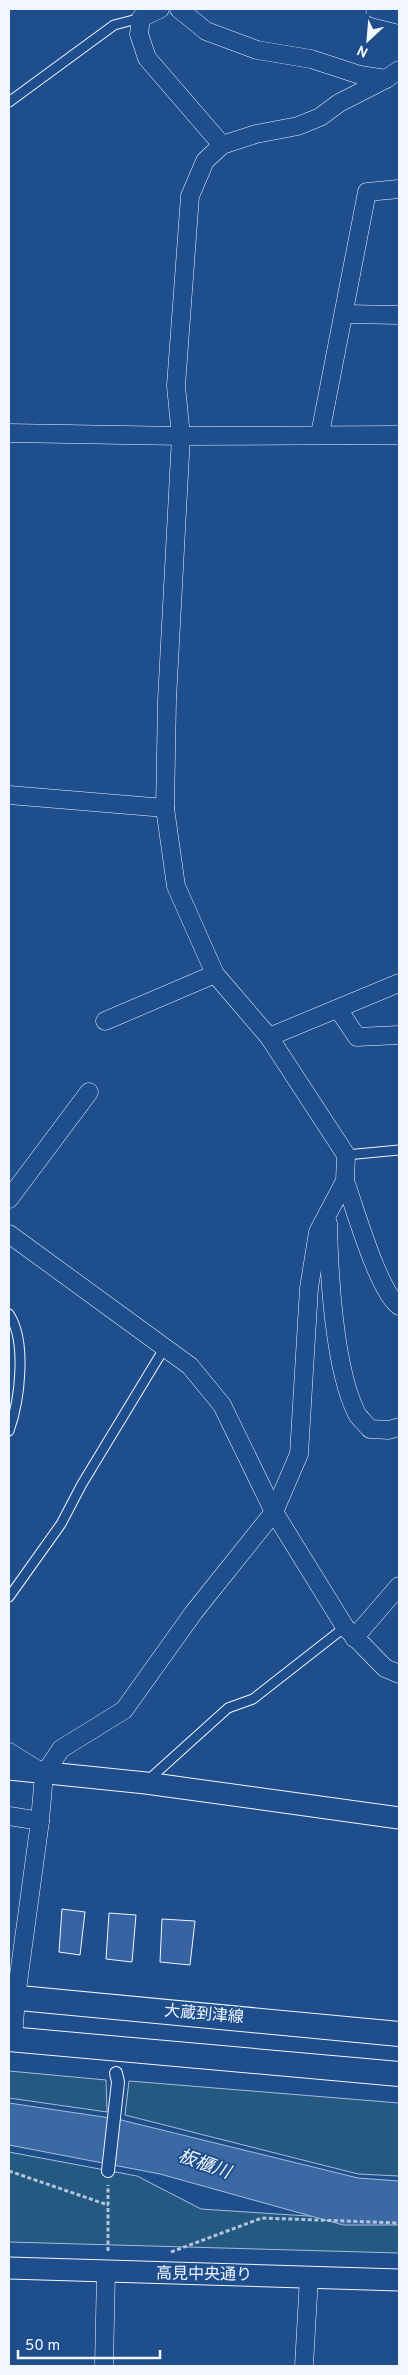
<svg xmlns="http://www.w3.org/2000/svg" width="408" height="2375" font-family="Overpass,'Noto Sans JP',sans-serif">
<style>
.green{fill:#245a82;stroke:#a8bbd7}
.water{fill:#3b69a3;stroke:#a8bbd7}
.building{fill:#3563a3;stroke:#f2f6ff}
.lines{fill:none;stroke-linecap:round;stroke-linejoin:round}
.service-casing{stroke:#f2f6ff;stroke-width:11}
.pedestrian-casing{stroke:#f2f6ff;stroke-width:14}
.minor-casing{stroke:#f2f6ff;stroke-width:19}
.tertiary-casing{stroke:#f2f6ff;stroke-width:23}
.secondary-casing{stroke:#f2f6ff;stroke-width:26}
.path{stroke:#b3c4dc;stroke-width:3;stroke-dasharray:4 2.5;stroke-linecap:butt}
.service{stroke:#1f4e8c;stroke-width:9}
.pedestrian{stroke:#1f4e8c;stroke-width:12}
.minor{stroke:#1f4e8c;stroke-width:18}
.tertiary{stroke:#1f4e8c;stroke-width:21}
.secondary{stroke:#1f4e8c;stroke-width:24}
.labels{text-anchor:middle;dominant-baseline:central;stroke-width:4;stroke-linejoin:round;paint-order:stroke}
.street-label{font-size:16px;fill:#f2f6ff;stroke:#1f4e8c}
.water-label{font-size:18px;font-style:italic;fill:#f2f6ff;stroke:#1f4e8c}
</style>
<rect width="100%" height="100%" fill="#1f4e8c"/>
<g class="green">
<polygon points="9,2071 106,2080 107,2112 9,2098"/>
<polygon points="129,2081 399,2103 399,2176 358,2174 125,2115"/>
<polygon points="9,2152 137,2176 201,2209 399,2222 399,2253 9,2242"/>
</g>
<polygon class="water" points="9,2103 117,2119 358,2178 399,2181 399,2225 343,2225 160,2174 9,2145"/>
<g class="building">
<polygon points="62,1909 85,1912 80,1955 59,1952"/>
<polygon points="109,1913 136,1915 132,1962 106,1959"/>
<polygon points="162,1919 195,1921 190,1965 160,1962"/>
</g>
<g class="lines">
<defs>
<g id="service">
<polyline points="9,102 114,25 141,18"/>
<polyline points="346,1155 399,1150"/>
<path d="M9,1314c18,27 11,86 0,117"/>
<polyline points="9,1597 61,1524 82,1484 165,1347"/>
<polyline points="147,1781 228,1708 253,1699 345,1627"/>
</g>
<polyline id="pedestrian" points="108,2171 118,2082 116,2073"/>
<g id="minor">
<polyline points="160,9 141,18 139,34 147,58 222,145"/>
<polyline points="179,9 206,31 257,50 311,59 360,75 386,79"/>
<polyline points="375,9 399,15"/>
<polyline points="345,314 399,315"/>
<polyline points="9,433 181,436 399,435"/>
<polyline points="320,434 367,192 399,189"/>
<polyline points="9,795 165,808"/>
<polyline points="338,1009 357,1037 399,1035"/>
<polyline points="105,1021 215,974"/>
<polyline points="269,1037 399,983"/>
<path d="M345,1181c10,27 33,110 54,125"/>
<polyline points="9,1199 89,1092"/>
<path d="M328,1223c1,51 6,146 29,191 3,5 9,10 13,15l19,1 10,-3"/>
<polyline points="9,1234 190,1366 222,1405 274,1512 345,1627 385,1668 399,1674"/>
<polyline points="354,1638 399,1586"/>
<polyline points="9,1752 41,1772"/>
<polyline points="9,1816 40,1821"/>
<polyline points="13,2039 16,1997 40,1821 44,1774 61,1749 124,1710 194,1612 274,1512 299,1454 309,1288 318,1232 345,1181 346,1155 269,1037 215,974 176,886 165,808 167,700 181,436 176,386 190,196 205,161 222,145 256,134 298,126 320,117 339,103 386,79 399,70"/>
<polyline points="104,2366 106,2272"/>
<polyline points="304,2366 309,2277"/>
</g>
<g id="tertiary">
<polyline points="9,1769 146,1783 399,1818"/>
<polyline points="9,2268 399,2280"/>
</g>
<g id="secondary">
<polyline points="9,1997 399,2034"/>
<polyline points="9,2039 399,2074"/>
</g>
</defs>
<use href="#service" class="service-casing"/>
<use href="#pedestrian" class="pedestrian-casing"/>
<use href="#minor" class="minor-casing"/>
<use href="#tertiary" class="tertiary-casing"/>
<use href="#secondary" class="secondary-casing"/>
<g class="path">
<polyline points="9,2171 108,2205"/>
<polyline points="108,2251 108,2185"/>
<polyline points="171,2252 262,2218 399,2223"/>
</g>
<use href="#service" class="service"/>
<use href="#pedestrian" class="pedestrian"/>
<use href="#minor" class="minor"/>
<use href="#tertiary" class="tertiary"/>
<use href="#secondary" class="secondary"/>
</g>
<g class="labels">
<g class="street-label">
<text transform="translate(204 2015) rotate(5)">大蔵到津線</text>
<text transform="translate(204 2275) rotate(1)">高見中央通り</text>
</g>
<g class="water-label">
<text transform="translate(204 2165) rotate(20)">板櫃川</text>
</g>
</g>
<rect width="408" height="2375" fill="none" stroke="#f2f6ff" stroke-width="20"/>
<g transform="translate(368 40) rotate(206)" stroke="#1f4e8c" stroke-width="4" paint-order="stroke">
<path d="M0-4L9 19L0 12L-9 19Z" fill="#f2f6ff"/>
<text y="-8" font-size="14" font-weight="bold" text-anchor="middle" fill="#f2f6ff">N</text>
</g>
<path d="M18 2350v8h142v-8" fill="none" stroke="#f2f6ff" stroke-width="2.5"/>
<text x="25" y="2350" font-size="15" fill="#f2f6ff" stroke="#1f4e8c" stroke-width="4" paint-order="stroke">50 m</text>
</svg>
